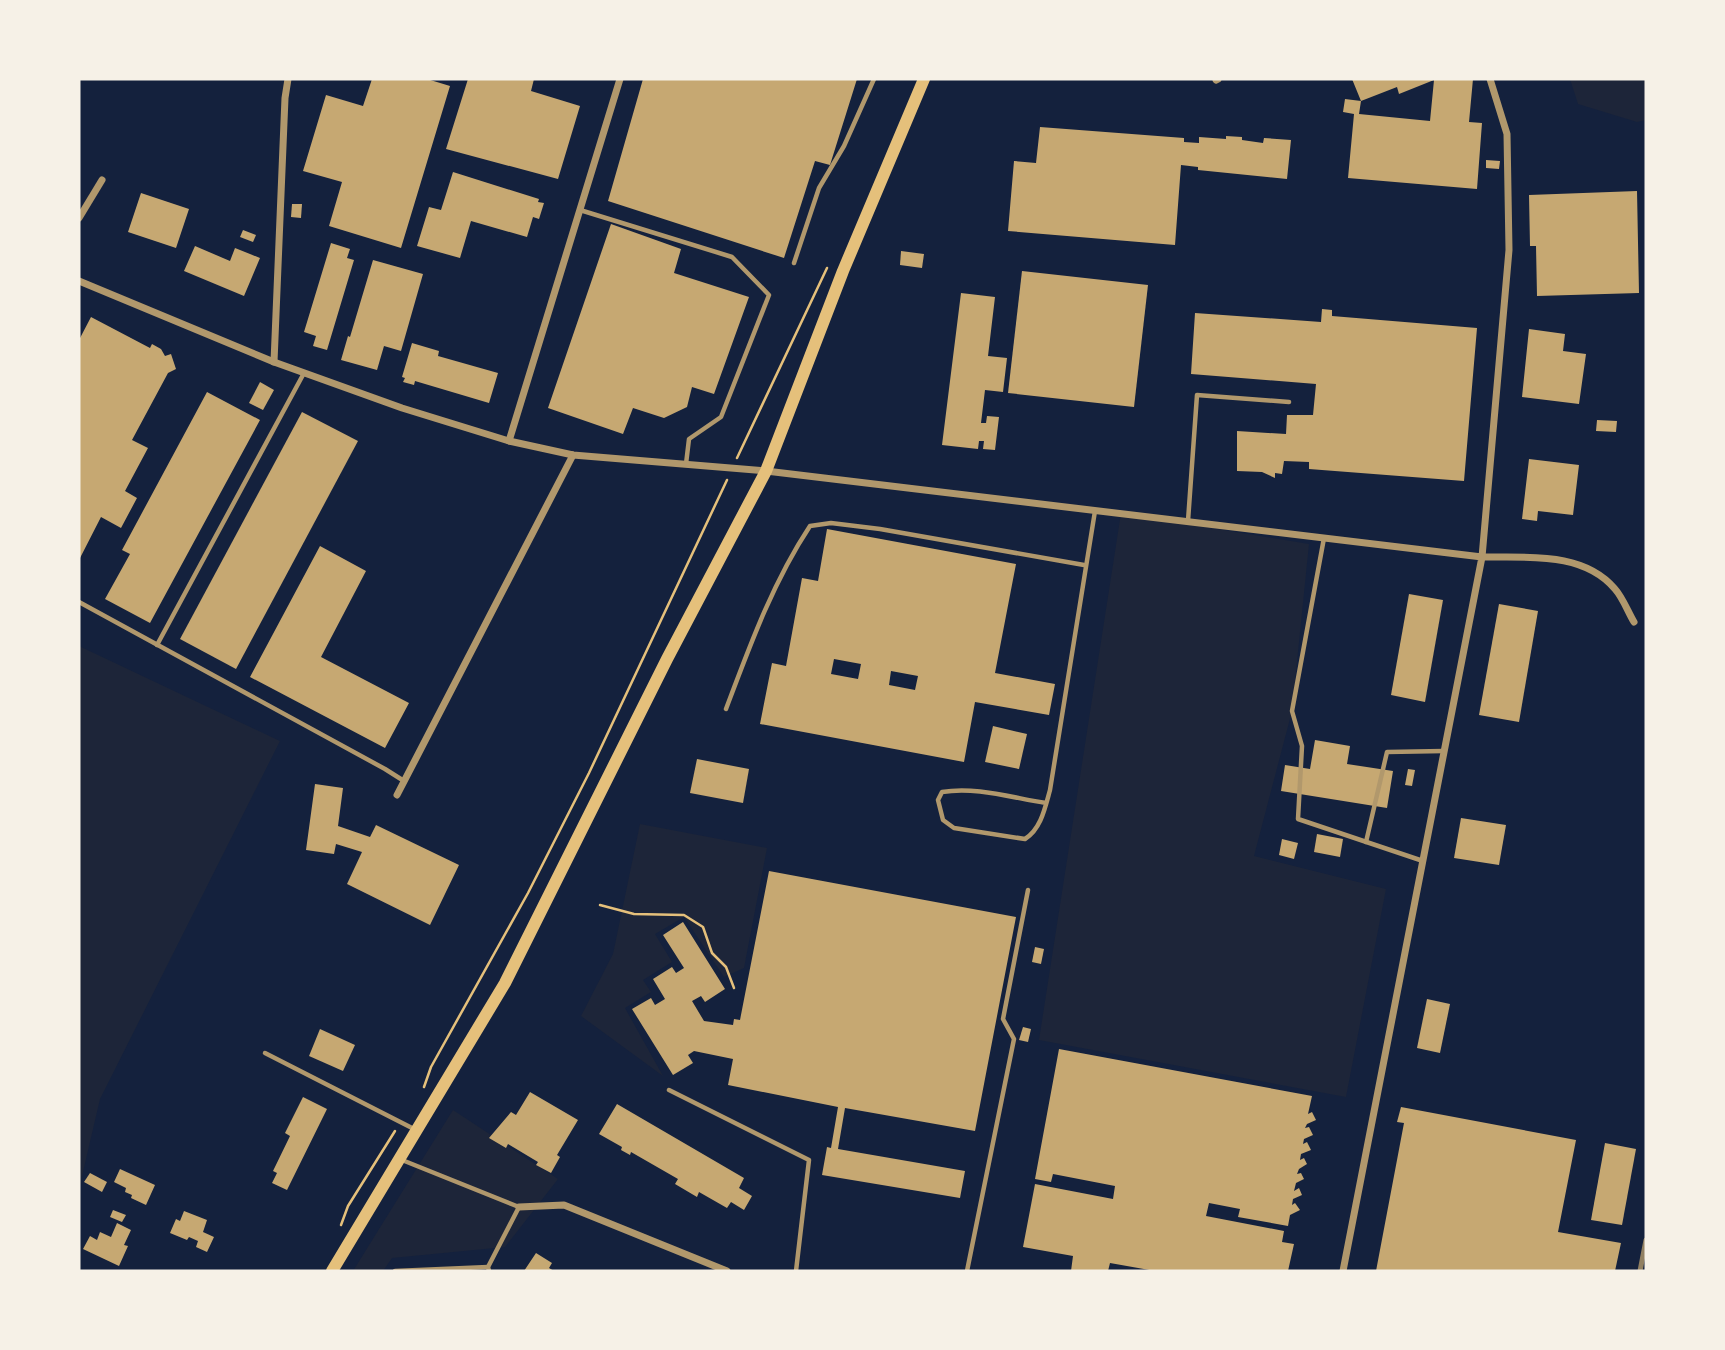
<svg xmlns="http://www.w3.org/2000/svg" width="1725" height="1350" font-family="Raleway,sans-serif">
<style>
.green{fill:#1d2539}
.building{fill:#c6a872;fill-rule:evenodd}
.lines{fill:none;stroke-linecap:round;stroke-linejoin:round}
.path{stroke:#e5c07b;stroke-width:2.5}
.service{stroke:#b1986c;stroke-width:4.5}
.minor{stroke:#b1986c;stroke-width:7}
.secondary{stroke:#e5c07b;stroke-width:12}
.rail{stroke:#918062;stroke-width:5}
</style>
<rect width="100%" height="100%" fill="#14213d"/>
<g class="green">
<polygon points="1570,79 1646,79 1646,120 1637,122 1578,104"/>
<polygon points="1121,513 1309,544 1292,711 1254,856 1386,889 1346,1097 1039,1040"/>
<polygon points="79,646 280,741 100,1099 79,1189"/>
<polygon points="640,824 767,848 744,968 724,977 684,917 655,934 672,962 643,980 651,992 625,1008 663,1076 581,1016 613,954"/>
<polygon points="453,1110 558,1179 505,1247 392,1258 383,1271 353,1271"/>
</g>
<g class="building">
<polygon points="372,79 427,79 450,86 401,248 329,226 342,182 303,171 326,95 363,106"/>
<polygon points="468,79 534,79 531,91 580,106 558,179 446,149"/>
<polygon points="643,79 857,79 830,165 815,161 784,258 608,201"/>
<polygon points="1352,79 1473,79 1469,122 1482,123 1477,189 1348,178 1354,114 1343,112 1345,99 1361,101 1359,114 1430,121 1434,80 1399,94 1397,87 1361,101"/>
<polygon points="1040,127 1184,138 1184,142 1199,143 1199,137 1226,139 1226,136 1242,137 1242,140 1263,143 1264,138 1291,140 1287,179 1198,170 1198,167 1181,165 1175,245 1008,231 1014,161 1036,163"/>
<polygon points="1486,160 1500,161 1499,169 1486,168"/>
<polygon points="453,172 539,199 538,202 544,203 539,219 533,217 527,237 471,221 460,258 417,246 429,207 441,210"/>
<polygon points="1637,191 1639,293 1537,296 1536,246 1530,246 1529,195"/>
<polygon points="141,193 189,209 176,248 128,232"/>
<polygon points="292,204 302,204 301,218 291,217"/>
<polygon points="611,224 681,249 674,273 749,297 714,394 692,387 687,407 664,418 633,408 623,434 548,408"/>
<polygon points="243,230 256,235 253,242 240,237"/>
<polygon points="331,243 350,249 347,258 354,260 327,350 313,346 316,336 304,332"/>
<polygon points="195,246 230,261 235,248 260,258 244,296 184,271"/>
<polygon points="901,251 924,254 922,268 900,265"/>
<polygon points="373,260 423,274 401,351 384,346 377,370 341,360 348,336 350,337"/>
<polygon points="1022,271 1148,285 1134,407 1008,393"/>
<polygon points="961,293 995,297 988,356 1007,358 1003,392 985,390 981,423 986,423 987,416 999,417 995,450 983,449 984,441 979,441 978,449 942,445"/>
<polygon points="1322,309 1332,310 1332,316 1477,328 1464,481 1309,469 1309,462 1284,461 1282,474 1275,473 1275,478 1262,472 1237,471 1237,431 1286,434 1287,415 1313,415 1316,384 1191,374 1195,313 1321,322"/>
<polygon points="91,317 150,348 152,344 161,349 165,356 171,354 176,369 168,373 132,440 148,448 125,491 137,498 121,528 101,517 79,560 79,340"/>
<polygon points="1529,329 1565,334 1563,351 1586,354 1579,404 1522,397"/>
<polygon points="412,343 439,351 438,356 498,373 489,403 415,381 414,385 403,382 405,378 402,377"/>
<polygon points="260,382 274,390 263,410 249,403"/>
<polygon points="207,392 260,420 150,623 105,599 130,554 122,550"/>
<polygon points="302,412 358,441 236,669 180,639"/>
<polygon points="1597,420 1617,421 1616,432 1596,431"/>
<polygon points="1529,459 1579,465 1573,515 1538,511 1537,521 1522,519"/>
<path d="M827,529l189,35 -21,109 60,11 -6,31 -74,-13 -11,60 -204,-38 12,-61 14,3 16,-88 16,3zM834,659l27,5 -3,15 -27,-5zM891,671l27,5 -3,14 -26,-5z"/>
<polygon points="320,546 366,571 321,657 409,703 385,748 250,677"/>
<polygon points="1409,594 1443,600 1425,702 1391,695"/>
<polygon points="1499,604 1538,611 1519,722 1479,715"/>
<polygon points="993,726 1027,734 1019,769 985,762"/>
<polygon points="1315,740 1350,746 1347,764 1393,771 1387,808 1281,791 1285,765 1310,769"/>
<polygon points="697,759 749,769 743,803 690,793"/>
<polygon points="1408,769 1415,770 1412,786 1405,785"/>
<polygon points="315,784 343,788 338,826 370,837 376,825 459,865 430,925 347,884 362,852 336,844 334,854 306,850"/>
<polygon points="1461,818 1506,825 1499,865 1454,858"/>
<polygon points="1317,834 1343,839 1340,857 1314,852"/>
<polygon points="1282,839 1298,843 1294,859 1279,855"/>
<polygon points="769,871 1016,917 975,1131 845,1108 838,1149 965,1171 960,1198 822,1175 827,1147 831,1148 838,1107 728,1085 733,1059 694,1051 688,1055 693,1063 673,1075 632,1009 651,998 655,1005 665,999 653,979 672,967 676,973 684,968 663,935 683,922 725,989 705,1002 701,996 692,1001 704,1021 733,1025 734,1019 740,1020"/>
<polygon points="1035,947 1044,949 1041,964 1032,962"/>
<polygon points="1427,999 1450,1004 1440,1053 1417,1048"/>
<polygon points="1023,1027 1031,1029 1028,1042 1019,1040"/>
<polygon points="320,1029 355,1045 343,1071 309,1056"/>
<polygon points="1059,1049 1312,1096 1308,1114 1312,1112 1316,1120 1307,1124 1305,1128 1309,1127 1313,1135 1304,1139 1303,1144 1307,1142 1311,1150 1301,1154 1300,1160 1304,1158 1307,1164 1299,1169 1297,1174 1301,1173 1304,1179 1296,1183 1294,1191 1299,1188 1302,1195 1293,1199 1292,1205 1295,1203 1300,1210 1290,1215 1288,1226 1238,1217 1240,1209 1209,1203 1206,1216 1284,1231 1282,1242 1294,1244 1288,1271 1155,1271 1110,1263 1108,1271 1071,1271 1073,1256 1023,1247 1035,1184 1113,1199 1115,1186 1053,1174 1051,1182 1035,1179"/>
<polygon points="530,1092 578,1120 557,1155 560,1157 551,1173 536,1165 538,1162 508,1144 506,1148 489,1138 511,1112 516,1115"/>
<polygon points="303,1097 327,1109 287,1190 272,1183 277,1173 273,1171 290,1136 285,1133"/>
<polygon points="617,1104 744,1178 739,1188 752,1196 744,1210 731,1202 727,1208 699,1192 697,1197 675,1184 678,1179 631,1152 630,1155 621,1150 622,1147 599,1134"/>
<polygon points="1401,1107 1576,1140 1558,1232 1621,1243 1615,1271 1376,1271 1404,1123 1397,1122"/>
<polygon points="1605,1143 1636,1149 1622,1225 1591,1220"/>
<polygon points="120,1169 155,1185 146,1205 131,1198 132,1195 125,1192 126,1188 114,1182"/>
<polygon points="90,1173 107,1182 102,1192 84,1182"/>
<polygon points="113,1210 126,1215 122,1222 110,1217"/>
<polygon points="184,1211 207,1220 203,1232 214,1237 207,1252 196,1247 198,1241 189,1237 187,1240 170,1233 176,1219 180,1221"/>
<polygon points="117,1223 131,1230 124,1245 128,1246 119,1266 83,1249 90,1236 97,1240 100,1232 111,1237"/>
<polygon points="536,1253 552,1263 549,1268 554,1271 524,1271"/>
</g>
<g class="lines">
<g class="path">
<polyline points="737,458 827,268"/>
<polyline points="600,905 634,914 684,915 703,927 712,953 726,967 734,988"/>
<polyline points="424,1087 431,1067 528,893 589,773 727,480"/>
<polyline points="341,1225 348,1206 395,1131"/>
</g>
<g class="service">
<polyline points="580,210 732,257 769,295 721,417 689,439 686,464"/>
<polyline points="794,263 819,188 844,146 874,79"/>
<polyline points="1188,521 1197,395 1289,402"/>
<polyline points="1324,538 1292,711 1302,746 1298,819 1423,861"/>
<polyline points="79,602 385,769 404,781"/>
<polyline points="157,645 304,373"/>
<path d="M726,709c24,-64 47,-127 84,-183l21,-3 49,6 204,36"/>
<path d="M1046,803c-33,-5 -71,-17 -104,-11l-4,8 5,20 11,8 71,11c16,-10 20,-31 25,-49l45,-279"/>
<polyline points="1366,842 1387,752 1444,751"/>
<polyline points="265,1053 414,1129"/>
<polyline points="669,1090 809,1160 796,1271"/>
<polyline points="402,1160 519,1207 488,1267 489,1271"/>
<polyline points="395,1271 488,1267"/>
<polyline points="967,1271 1014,1039 1003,1019 1028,890"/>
</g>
<g class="minor">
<path d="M1490,79l17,55 2,116 -27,307c45,1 101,-6 133,32 8,9 13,23 19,33"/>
<polyline points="1216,80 1218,79"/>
<polyline points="79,218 102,180"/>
<polyline points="79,281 274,362 402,408 509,441 573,455 766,471 1482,557 1343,1271"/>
<polyline points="274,362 285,98 288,79"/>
<polyline points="509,441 620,79"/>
<polyline points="397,795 573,455"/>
<polyline points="519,1207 564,1205 727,1271"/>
</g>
<polyline class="secondary" points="332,1271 505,983 667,659 766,471 843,271 924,79"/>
<polyline class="rail" points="1640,1271 1646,1240"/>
</g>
<rect width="1725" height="1350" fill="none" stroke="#f6f1e7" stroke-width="161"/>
</svg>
